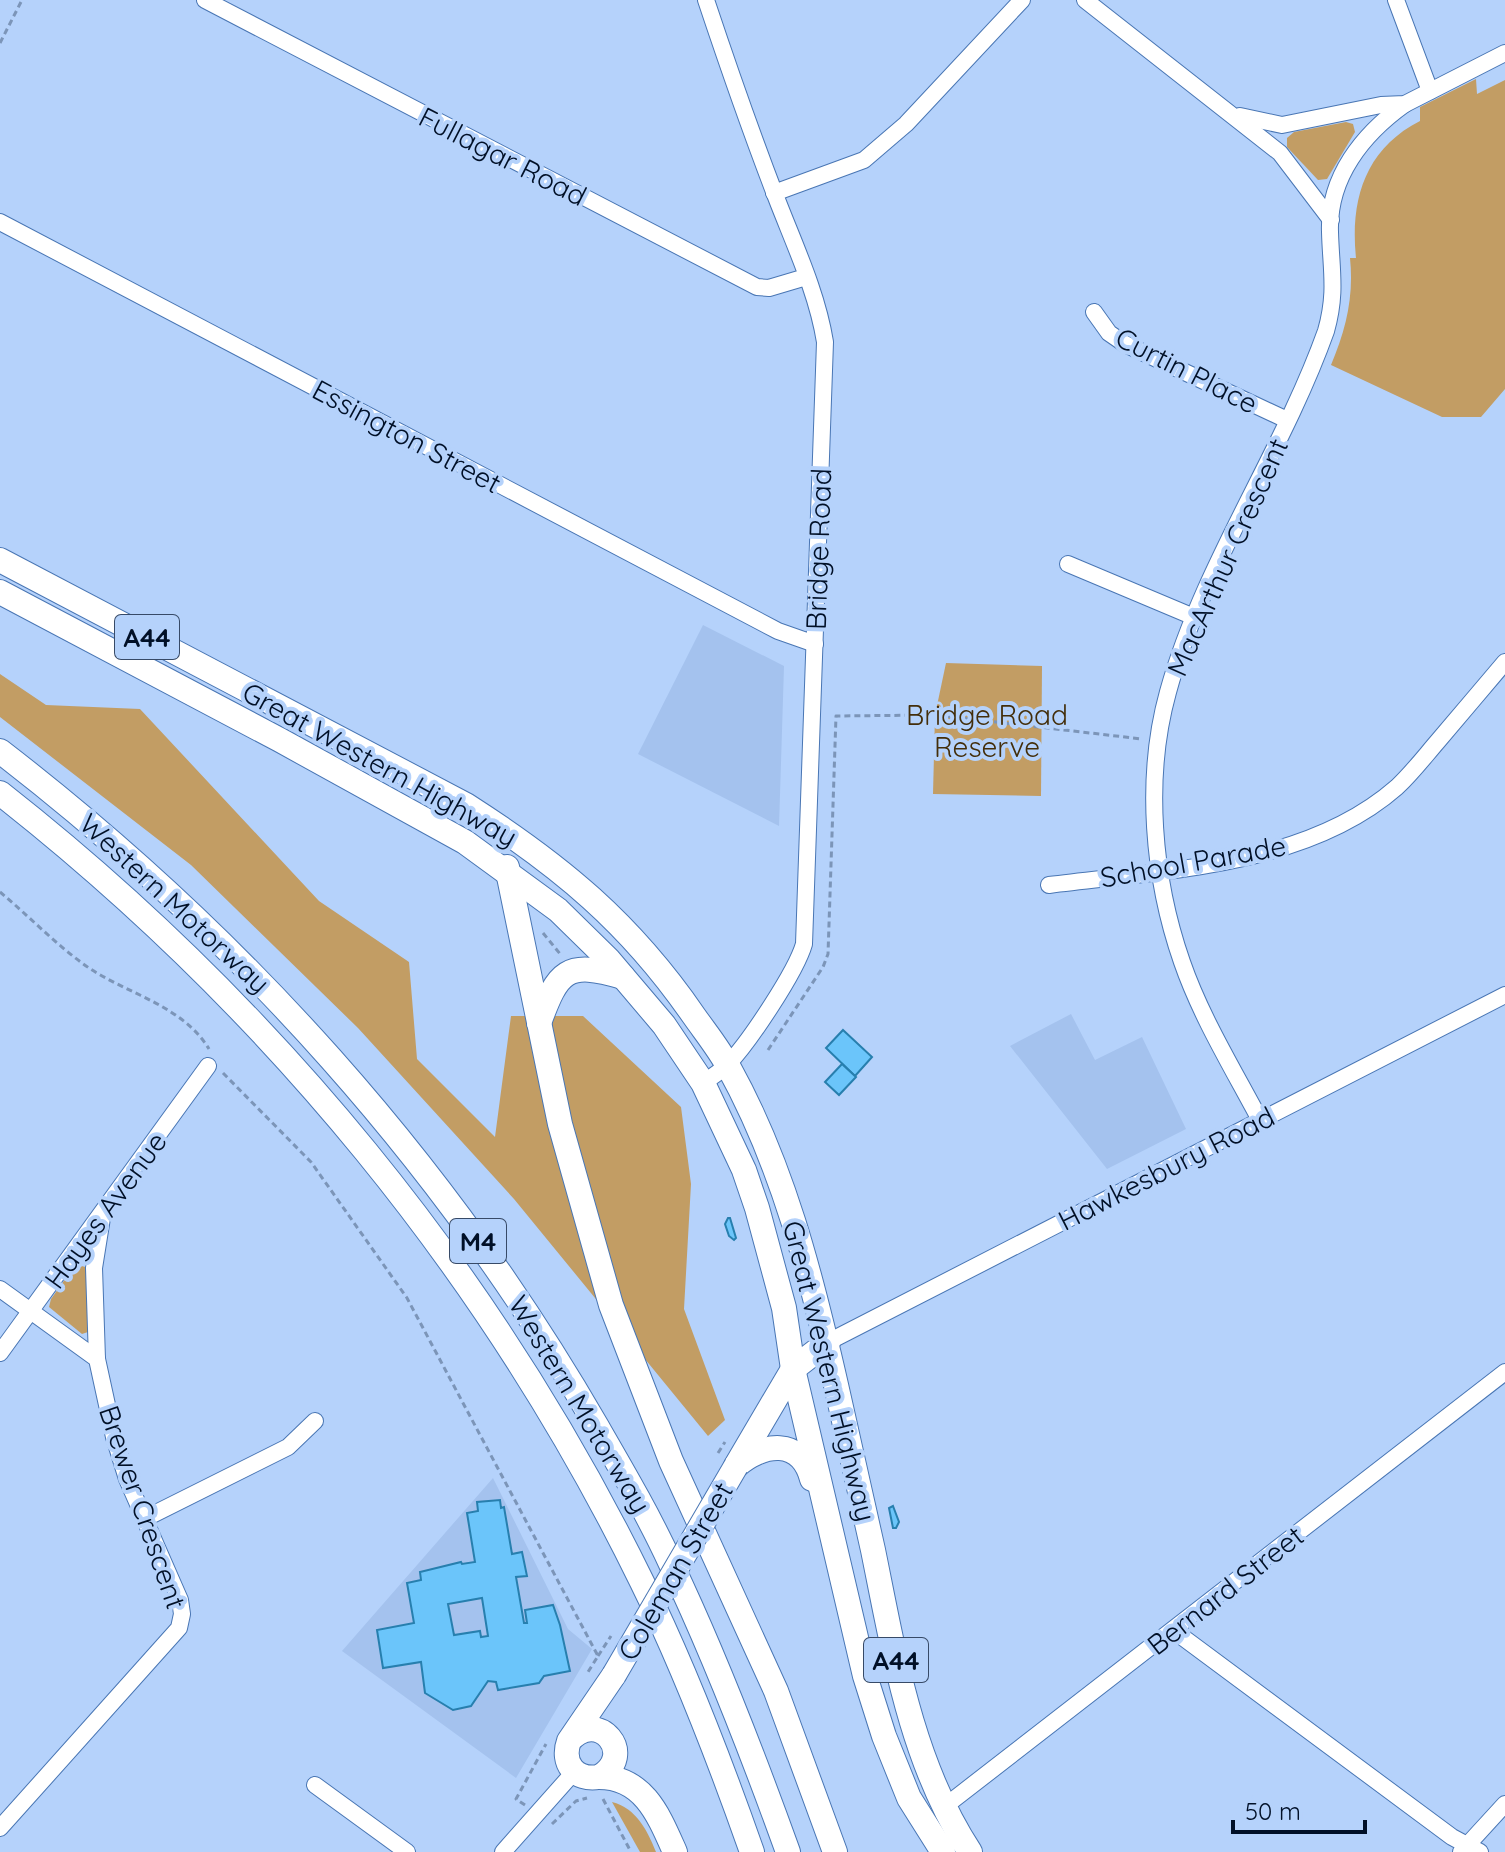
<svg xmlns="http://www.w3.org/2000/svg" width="1505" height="1852" font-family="Quicksand,sans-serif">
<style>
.built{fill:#a4c2ee}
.green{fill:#c29d64}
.building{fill:#6bc5fa;stroke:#277fae;stroke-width:2;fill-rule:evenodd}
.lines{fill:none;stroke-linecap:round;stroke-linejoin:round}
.minor-casing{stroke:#4976b4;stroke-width:18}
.highway-casing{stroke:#4976b4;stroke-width:26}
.path{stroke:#7c95b8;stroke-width:3;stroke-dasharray:6 4;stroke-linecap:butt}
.minor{stroke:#fff;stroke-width:16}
.highway{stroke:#fff;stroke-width:24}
.highway-bridge-casing{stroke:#4976b4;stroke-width:26;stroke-linecap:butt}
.path-bridge{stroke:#7c95b8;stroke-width:3;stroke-dasharray:6 4;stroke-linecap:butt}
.highway-bridge{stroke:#fff;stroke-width:24}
.labels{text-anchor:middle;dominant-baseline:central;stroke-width:8;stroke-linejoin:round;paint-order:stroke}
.shield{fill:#b5d2fb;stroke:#374a67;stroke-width:2}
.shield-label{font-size:26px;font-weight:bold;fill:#011027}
.street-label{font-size:28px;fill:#011027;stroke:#b5d2fb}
.park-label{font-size:28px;fill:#432e0a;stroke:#b5d2fb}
</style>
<rect width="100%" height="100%" fill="#b5d2fb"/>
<g class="built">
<polygon points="703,625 784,666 779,826 638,754"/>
<polygon points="1071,1014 1095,1060 1142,1037 1186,1129 1107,1169 1010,1046"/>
<polygon points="493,1478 568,1629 592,1649 516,1778 342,1651"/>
</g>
<g class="green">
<path d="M1476,79l1,15 28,-14v309l-24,28h-39l-111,-52c15,-36 23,-68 19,-107h6c-6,-58 9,-109 64,-137v-14z"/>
<polygon points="1346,122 1353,124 1355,132 1327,179 1318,180 1287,147 1287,138 1294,132"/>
<polygon points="946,663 1042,666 1041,796 933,794 935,715"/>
<polygon points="0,674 46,705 140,709 319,901 409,962 417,1059 495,1137 511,1016 583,1016 681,1107 691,1184 684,1309 725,1420 708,1436 514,1199 358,1028 191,865 0,717"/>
<polygon points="78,1265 89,1268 91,1331 82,1334 49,1307 51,1299 73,1268"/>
<path d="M612,1802c24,6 35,28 44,50h-16z"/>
</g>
<g class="building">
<polygon points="843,1030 872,1057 855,1076 826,1048"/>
<polygon points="842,1064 856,1077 839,1095 825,1082"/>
<polygon points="728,1218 730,1218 736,1238 734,1240 729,1236 725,1224"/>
<path d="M500,1500l1,8 3,-1 8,47 10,-2 5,24 -11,1 8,46h3l-2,-13 28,-5 7,20 10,46 -26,5 -5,7 -41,7 -2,-8 -8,-1 -17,25 -18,4 -28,-17 -4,-31 -38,6 -6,-38 37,-7 -7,-40 14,-3 -1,-8 41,-10 1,2 13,-2 -8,-49 11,-2 -1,-9zM482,1598l6,38 -7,1 -1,-6 -26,4 -6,-31z"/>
<polygon points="893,1506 899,1522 896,1528 893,1528 889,1508"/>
</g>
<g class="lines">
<defs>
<g id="minor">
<polyline points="205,0 757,287 769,288 806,277"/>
<polyline points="1085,0 1280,153 1331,220"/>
<polyline points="1396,0 1430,91"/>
<polyline points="1240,116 1282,125 1381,105 1405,104 1505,53"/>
<polyline points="774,193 864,160 906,124 1022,0"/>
<polyline points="0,222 778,631 815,644"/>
<polyline points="1094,312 1109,333 1125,344 1287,420"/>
<polyline points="1068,564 1194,617"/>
<path d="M1049,885c115,-15 257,-18 348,-98 15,-14 28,-31 41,-46 22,-26 45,-53 67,-79"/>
<path d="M703,1083c8,-6 19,-12 26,-20 20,-21 67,-91 75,-119l21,-602c-8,-50 -31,-98 -49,-145 -25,-65 -48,-131 -70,-197"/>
<path d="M1260,1120c-27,-51 -59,-103 -78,-158 -29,-83 -38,-184 -14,-270 35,-127 114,-238 158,-361 11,-39 5,-61 4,-99 -2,-55 33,-98 75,-128"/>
<polyline points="0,1289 97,1359 114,1437 127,1479 180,1600 182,1614 179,1628 0,1828"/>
<polyline points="828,1342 1505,995"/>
<polyline points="0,1353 208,1066"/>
<polyline points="97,1359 94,1268 102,1218"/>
<polyline points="144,1519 288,1447 315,1421"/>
<polyline points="1173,1630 1452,1837 1480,1852"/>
<polyline points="315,1785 407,1852"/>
<polyline points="944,1807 1505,1372"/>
<polyline points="503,1852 574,1772"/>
<polyline points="1461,1852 1505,1804"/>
</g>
<g id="highway">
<path d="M0,560l466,245c95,61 164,118 228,211 12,17 25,33 34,50 55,99 83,209 108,319 12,55 25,110 37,165 21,103 38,212 97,302"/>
<polyline points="0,592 280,740 465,842 558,910 608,959 664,1025 703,1083 744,1170 757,1208 784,1308 793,1369 865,1676 884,1736 909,1798 943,1852"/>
<path d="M0,751c240,185 444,411 596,674 26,45 53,91 75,139 45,94 82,191 117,288"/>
<path d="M0,793c270,212 491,480 642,789 43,87 78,179 110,270"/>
<polyline points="507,867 560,1124 611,1305 671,1461 776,1691 835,1852"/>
<path d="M539,1023c19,-52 27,-63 84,-46"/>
<polyline points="737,1464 793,1369 828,1342"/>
<path d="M736,1466c26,-23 65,-29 76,13"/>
<path d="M569,1741c29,-34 69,14 30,36 -24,4 -38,-14 -30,-36l45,-66"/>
<path d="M599,1777c45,0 60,39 76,75"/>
</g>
</defs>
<use href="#minor" class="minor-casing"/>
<use href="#highway" class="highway-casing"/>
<g class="path">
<polyline points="0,43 22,0"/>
<path d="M0,892c29,24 57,54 89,76 39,26 94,38 120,81"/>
<polyline points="543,933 561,955"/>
<polyline points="768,1050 823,967 828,954 836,716 935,715 1142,739"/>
<polyline points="223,1073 311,1162 407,1298 598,1656 588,1672"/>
<polyline points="598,1656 611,1636"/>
<polyline points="603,1799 631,1852"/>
<polyline points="525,1805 516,1799 546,1744"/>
<polyline points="552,1824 576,1801 587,1798"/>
</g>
<use href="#minor" class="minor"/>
<use href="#highway" class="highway"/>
<defs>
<polyline id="highway-bridge" points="614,1675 736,1466"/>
</defs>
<use href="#highway-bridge" class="highway-bridge-casing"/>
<polyline class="path-bridge" points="718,1453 725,1442"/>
<use href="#highway-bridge" class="highway-bridge"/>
</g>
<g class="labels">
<g class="shield">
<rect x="115" y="615" width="64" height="44" rx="6"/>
<rect x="450" y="1219" width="56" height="44" rx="6"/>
<rect x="864" y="1638" width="64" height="44" rx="6"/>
</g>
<g class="shield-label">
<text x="147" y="637">A44</text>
<text x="478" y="1241">M4</text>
<text x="896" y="1660">A44</text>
</g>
<g class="street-label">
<text transform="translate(503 156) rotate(27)">Fullagar Road</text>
<text transform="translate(1187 370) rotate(27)">Curtin Place</text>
<text transform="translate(407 436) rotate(28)">Essington Street</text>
<text transform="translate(818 549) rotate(-88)">Bridge Road</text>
<text transform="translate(1227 557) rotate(-66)">MacArthur Crescent</text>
<text transform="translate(380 764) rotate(29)">Great Western Highway</text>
<text transform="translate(1193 861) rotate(-10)">School Parade</text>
<text transform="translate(175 903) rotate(43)">Western Motorway</text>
<text transform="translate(1166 1168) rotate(-27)">Hawkesbury Road</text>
<text transform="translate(105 1210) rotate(-54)">Hayes Avenue</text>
<text transform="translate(830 1371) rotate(76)">Great Western Highway</text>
<text transform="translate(580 1404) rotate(59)">Western Motorway</text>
<text transform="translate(143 1507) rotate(71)">Brewer Crescent</text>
<text transform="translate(675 1571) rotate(-60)">Coleman Street</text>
<text transform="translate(1225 1590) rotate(-38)">Bernard Street</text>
</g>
<g class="park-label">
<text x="987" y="714">Bridge Road<tspan x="987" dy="32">Reserve</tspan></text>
</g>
</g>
<path d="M1233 1820v12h132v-12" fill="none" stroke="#011027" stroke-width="4"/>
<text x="1245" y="1820" font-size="24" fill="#011027" stroke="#b5d2fb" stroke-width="6" paint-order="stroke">50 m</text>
</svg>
